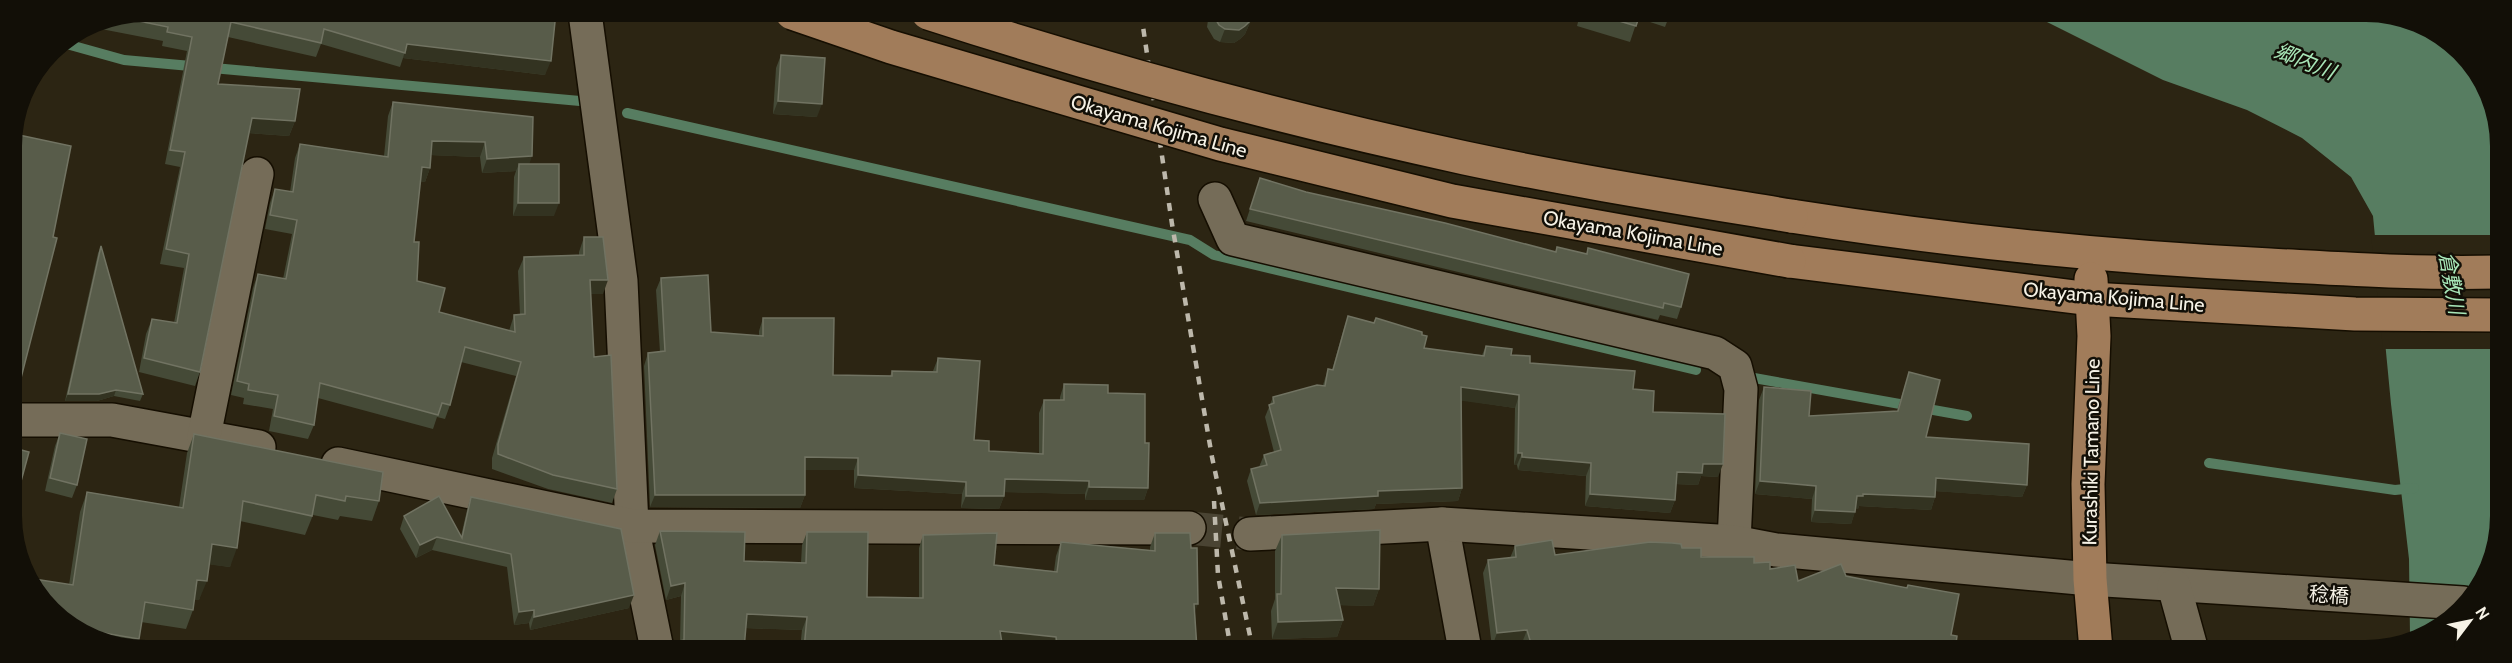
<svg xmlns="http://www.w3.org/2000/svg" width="2512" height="663" font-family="Cabin,'Noto Sans JP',sans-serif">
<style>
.water{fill:#577d61}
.pier{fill:#2c2513}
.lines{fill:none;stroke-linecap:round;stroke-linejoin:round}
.stream{stroke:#577d61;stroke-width:10}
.minor-tunnel{stroke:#4a4433;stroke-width:33;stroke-dasharray:33 16;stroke-linecap:butt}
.minor-casing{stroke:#150e01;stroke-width:36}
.major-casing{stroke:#150e01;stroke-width:36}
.minor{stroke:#756c58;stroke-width:33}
.major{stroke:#a17c5a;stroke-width:33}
.rail{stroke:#bdb8ab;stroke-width:4.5;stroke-dasharray:8 8;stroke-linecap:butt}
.major-bridge-casing{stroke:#150e01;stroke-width:36;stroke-linecap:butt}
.major-bridge{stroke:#a17c5a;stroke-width:33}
.wall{fill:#454a37}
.shaded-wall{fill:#333321}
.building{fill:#585c4a;stroke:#717362;stroke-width:1.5}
.labels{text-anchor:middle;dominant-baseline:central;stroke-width:5;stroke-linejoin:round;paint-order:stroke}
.street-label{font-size:20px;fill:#f6f2e6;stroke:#120f07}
.water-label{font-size:21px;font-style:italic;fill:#a8e7b8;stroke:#120f07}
</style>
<rect width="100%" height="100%" fill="#2c2513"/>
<polygon class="water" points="2031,14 2392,15 2461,52 2497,120 2497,543 2454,618 2410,636 2409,559 2391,404 2373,216 2351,177 2302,138 2247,110 2163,80"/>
<polygon class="pier" points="2371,235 2497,235 2497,349 2383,349"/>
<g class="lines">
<g class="stream">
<polyline points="63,43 124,60 580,101"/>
<polyline points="627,113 1190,240 1214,255 1696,370"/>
<polyline points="1754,378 1967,416"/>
<polyline points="2209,463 2395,490 2414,488"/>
</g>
<polyline class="minor-tunnel" points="1189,528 1250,534"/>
<defs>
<g id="minor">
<polyline points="585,13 621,281 632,526 657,649"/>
<polyline points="1215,199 1233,239 1715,353 1735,366 1741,389 1734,542"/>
<polyline points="14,420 112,420 259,447"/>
<polyline points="204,436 257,174"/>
<polyline points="338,464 632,526 1189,528"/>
<polyline points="1442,524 1465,650"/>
<polyline points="1250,534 1442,524 1734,542 1776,550 2090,579 2463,603"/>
<polyline points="2174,586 2192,651"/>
</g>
<g id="major">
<path d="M1791,216c159,25 318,41 479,49 76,4 152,9 227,7"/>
<polyline points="1789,261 2091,299 2355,314 2497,315"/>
<polyline points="2091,279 2094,336 2088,484 2090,579 2096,650"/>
</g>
</defs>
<use href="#minor" class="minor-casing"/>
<use href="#major" class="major-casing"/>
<use href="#minor" class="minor"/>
<use href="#major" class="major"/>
<g class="rail">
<polyline points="1141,13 1172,224 1212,457 1253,650"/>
<polyline points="1214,501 1218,575 1231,650"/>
</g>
<defs>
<g id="major-bridge">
<polyline points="792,13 891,47 1220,144 1452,201 1789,261"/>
<path d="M928,13c176,57 356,106 537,145 108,23 217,40 326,58"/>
</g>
</defs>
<use href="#major-bridge" class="major-bridge-casing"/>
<use href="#major-bridge" class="major-bridge"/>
</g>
<g class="wall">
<polygon points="146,12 556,12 545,75 403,58 400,67 321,44 316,57 228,37 218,84 295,121 289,136 249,133 200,372 195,386 139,372 146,334 152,319 174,323 184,268 160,264 180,167 165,164 187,51 162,46 163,41 96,28 96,30 87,27 95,22"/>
<polygon points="1209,13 1284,13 1282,17 1252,18 1245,34 1240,39 1234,43 1220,42 1214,39 1207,27"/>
<polygon points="1580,14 1670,14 1665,27 1638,18 1630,42 1577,26"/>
<polygon points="781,55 817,117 773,114 776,68"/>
<polygon points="393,102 533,117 529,164 554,216 513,216 514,177 516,171 482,173 480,157 431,155 430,168 425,182 420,181 414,242 417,281 439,312 509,331 514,315 520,315 518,271 524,257 579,255 579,252 584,237 603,294 591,294 594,357 617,489 612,503 548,489 492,469 492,458 516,376 461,362 450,405 445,419 437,417 433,429 318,398 314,425 308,439 269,431 273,409 243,404 244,398 231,395 253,288 258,274 283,279 292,234 265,229 270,203 275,189 290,192 295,158 300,144 384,156 388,116"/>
<polygon points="19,135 20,382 14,400 12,153"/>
<polygon points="1260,178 1306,192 1555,252 1557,247 1586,254 1588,248 1681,307 1677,319 1660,315 1658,320 1246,221"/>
<polygon points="101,246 143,394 140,401 114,396 97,401 65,401 98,253"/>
<polygon points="661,278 711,332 759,336 759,331 763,318 833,375 890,376 892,371 933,371 938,358 974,440 989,451 1039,453 1039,413 1044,400 1060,400 1060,397 1064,384 1108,393 1145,443 1148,488 1144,500 1085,500 1085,494 1004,492 1004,496 999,509 961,508 962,494 854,488 854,470 805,470 805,495 800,508 650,507 644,366 648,353 660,352 656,290"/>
<polygon points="1348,316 1422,335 1424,348 1482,355 1486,346 1530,363 1633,389 1653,412 1718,477 1701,476 1698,485 1676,484 1675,500 1670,513 1585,506 1586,476 1518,470 1517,465 1514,465 1515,408 1461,400 1462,488 1458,501 1376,504 1374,509 1256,515 1247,481 1251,469 1259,467 1264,455 1274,452 1265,417 1273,397 1323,385 1328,369 1332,370 1344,328"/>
<polygon points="1909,372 1926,437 2027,485 2022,497 1936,491 1935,497 1931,510 1859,506 1858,509 1856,508 1851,524 1811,522 1812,499 1755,494 1759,400 1764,387 1809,416 1897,411"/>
<polygon points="60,433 77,485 72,498 45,491 55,446"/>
<polygon points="194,434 379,501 372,521 340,516 338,520 313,515 305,535 240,521 230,567 209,564 199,600 194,600 193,610 186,629 141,622 139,639 135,648 120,648 51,611 69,585 80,512 87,492 179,507 187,453"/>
<polygon points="471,497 629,608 530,630 529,623 514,625 507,567 432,550 416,558 400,529 404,516 461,536 467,510"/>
<polygon points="660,531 744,561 801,563 802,545 807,532 867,597 919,598 919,548 923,535 994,565 1054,571 1056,556 1061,542 1150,550 1150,547 1155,533 1195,613 1197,649 1045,649 1002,645 1003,649 800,649 802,630 746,628 680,641 681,596 666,600 655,545"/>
<polygon points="1282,535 1379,589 1373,606 1340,605 1343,620 1337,637 1272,639 1271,611 1275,599 1275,551"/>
<polygon points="1515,546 1555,555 1682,548 1701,557 1754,563 1798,581 1846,576 1907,588 1908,585 1951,635 1955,650 1524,650 1522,643 1492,647 1483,573 1488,560 1510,558"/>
</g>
<g class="shaded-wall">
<polygon points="1254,13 1284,13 1282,17 1252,18 1245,34 1240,39 1234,43 1220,42 1225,29"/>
<polygon points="407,44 551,61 545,75 403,58"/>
<polygon points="778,101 822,104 817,117 773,114"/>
<polygon points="252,118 295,121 289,136 247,133"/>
<polygon points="432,141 485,142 480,157 427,155"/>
<polygon points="532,156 527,171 519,164 516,171 482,173 487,159"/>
<polygon points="422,167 430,168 425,182 417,181"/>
<polygon points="518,203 559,203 554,216 513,216"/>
<polygon points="590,280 608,280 603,294 585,294"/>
<polygon points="20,382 14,400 14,384"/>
<polygon points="1461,387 1519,395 1515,408 1456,400"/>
<polygon points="116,390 114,396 97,401 65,401 68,394"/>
<polygon points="1518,453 1522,453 1517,465 1514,465"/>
<polygon points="805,457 858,458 854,470 800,470"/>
<polygon points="1522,457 1591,463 1586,476 1518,470"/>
<polygon points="1703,464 1723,464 1718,477 1701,476 1698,485 1672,484 1677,472"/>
<polygon points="858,475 966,482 962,494 854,488"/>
<polygon points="1936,478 2027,485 2022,497 1932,491"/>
<polygon points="1005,479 1089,481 1085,494 1000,492"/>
<polygon points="1760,481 1816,486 1812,499 1755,494"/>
<polygon points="1089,487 1148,488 1144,500 1085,500"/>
<polygon points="1462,488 1458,501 1376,504 1374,509 1256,515 1260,503 1378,491"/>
<polygon points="1590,494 1675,500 1670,513 1585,506"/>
<polygon points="1863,494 1935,497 1931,510 1859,506 1858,509 1852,508 1857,496"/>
<polygon points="655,495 805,495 800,508 650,507"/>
<polygon points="966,496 1004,496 999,509 961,508"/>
<polygon points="1815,510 1855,512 1851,524 1811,522"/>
<polygon points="437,537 432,550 416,558 420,545"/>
<polygon points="212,544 237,548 230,567 205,564"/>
<polygon points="197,580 207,581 199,600 190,600"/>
<polygon points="685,583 681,596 666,600 671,586"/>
<polygon points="1336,588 1379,589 1373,606 1330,605"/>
<polygon points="634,595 629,608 530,630 534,617"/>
<polygon points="1194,604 1198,604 1193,617"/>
<polygon points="534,610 529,623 514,625 519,612"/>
<polygon points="747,614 807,617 802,630 742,628"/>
<polygon points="1343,620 1337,637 1272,639 1278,622"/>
<polygon points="1527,630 1522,643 1492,647 1497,633"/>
<polygon points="1000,631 1056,637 1051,649 995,644"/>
</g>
<g class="building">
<polygon points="146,12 556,12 551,61 407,44 405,53 324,29 321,43 231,22 218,84 300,89 295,121 252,118 200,372 144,358 152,319 177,323 189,254 166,249 185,152 170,150 192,37 167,32 168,27 119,17"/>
<polygon points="1212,13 1254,13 1250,21 1245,26 1239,30 1225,29 1219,25"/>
<polygon points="1596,14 1640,14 1636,26"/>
<polygon points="781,55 825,58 822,104 778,101"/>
<polygon points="393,102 533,117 532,156 487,159 485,142 432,141 430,168 422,167 414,242 419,242 417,281 445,288 439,312 515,332 514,315 525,314 524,257 584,255 584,237 603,237 608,280 590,280 594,357 611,355 617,489 553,475 498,454 498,444 521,362 465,347 450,405 442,403 438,415 320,383 314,425 274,416 278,395 248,390 249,384 237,381 258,274 286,279 297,220 270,215 275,189 293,192 300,144 388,157"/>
<polygon points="19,135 71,146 53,237 57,238 20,382 14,384 12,166"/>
<polygon points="519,164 559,164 559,203 518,203"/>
<polygon points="1260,178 1306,192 1445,223 1556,252 1557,247 1587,254 1588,248 1689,274 1681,307 1664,303 1663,308 1250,209"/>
<polygon points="101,246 143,394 116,390 99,394 68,394"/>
<polygon points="708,275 711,332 763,336 763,318 834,318 833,375 892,376 892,371 937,372 938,358 980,361 974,440 989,441 989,451 1043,454 1044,400 1064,400 1064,384 1108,385 1108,393 1145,394 1145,443 1149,443 1148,488 1089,487 1089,481 1005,479 1004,496 966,496 966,482 858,475 858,458 805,457 805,495 655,495 648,353 665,351 661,278"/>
<polygon points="1348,316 1374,323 1376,318 1422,332 1422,335 1427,336 1424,348 1484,356 1486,346 1512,349 1511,355 1530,356 1530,363 1635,371 1633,389 1654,391 1653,412 1725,414 1723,464 1703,464 1702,473 1677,472 1675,500 1590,494 1591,463 1522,457 1522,453 1518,453 1519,395 1461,387 1462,488 1378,491 1378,496 1260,503 1251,469 1267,465 1264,455 1281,450 1269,405 1274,403 1273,397 1317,385 1325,386 1328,369 1333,370"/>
<polygon points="1909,372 1940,380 1926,437 2029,444 2027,485 1936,478 1935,497 1863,494 1863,496 1857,496 1855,512 1815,510 1816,486 1760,481 1764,387 1811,391 1809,416 1898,411"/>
<polygon points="60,433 87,439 77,485 50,478"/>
<polygon points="194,434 383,472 379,501 346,496 345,501 316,495 312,516 243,501 237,548 212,544 207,581 197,580 193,610 145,602 139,639 86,630 51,611 34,579 73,585 87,492 183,508"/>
<polygon points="14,448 29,452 14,507"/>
<polygon points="439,496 462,538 471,497 621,529 634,595 534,617 534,610 519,612 511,554 437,537 420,545 404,516"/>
<polygon points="1380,530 1379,589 1336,588 1343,620 1278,622 1277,594 1281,594 1282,535"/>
<polygon points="660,531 745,532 744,561 806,563 807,532 868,532 867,597 923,598 923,535 997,533 994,565 1057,572 1061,542 1155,551 1155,533 1190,533 1191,548 1197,548 1198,604 1194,604 1197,649 1058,649 1056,637 1000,631 1003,649 804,649 807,617 747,614 744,649 675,649 680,641 684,640 685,583 671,586"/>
<polygon points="1552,540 1555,555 1650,542 1672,543 1681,544 1682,548 1701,548 1701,557 1754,557 1754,563 1770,562 1770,569 1795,565 1798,581 1841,564 1846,576 1907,588 1908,585 1959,594 1951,635 1957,636 1955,650 1533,650 1527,630 1497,633 1488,560 1516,557 1515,546"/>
<polygon points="2179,643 2183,651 2159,651 2158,648"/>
<polygon points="646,645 651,649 614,649"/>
</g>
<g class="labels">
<g class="street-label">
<text transform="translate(1159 126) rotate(16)">Okayama Kojima Line</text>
<text transform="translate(1633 233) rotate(10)">Okayama Kojima Line</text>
<text transform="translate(2114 297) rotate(5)">Okayama Kojima Line</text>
<text transform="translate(2091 452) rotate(-89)">Kurashiki Tamano Line</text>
<text transform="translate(2329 595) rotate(4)">稔橋</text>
</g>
<g class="water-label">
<text transform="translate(2305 61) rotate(22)">郷内川</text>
<text transform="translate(2452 283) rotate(80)">倉敷川</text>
</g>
</g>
<path d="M0 0H2512V663H0ZM146 22H2366A124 124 0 0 1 2490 146V516A124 124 0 0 1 2366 640H146A124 124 0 0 1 22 516V146A124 124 0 0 1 146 22Z" fill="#120f07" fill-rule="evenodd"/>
<g transform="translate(2470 621) rotate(58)" stroke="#120f07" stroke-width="4.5" paint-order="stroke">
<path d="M0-4.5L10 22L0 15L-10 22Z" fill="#f6f2e6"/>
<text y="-9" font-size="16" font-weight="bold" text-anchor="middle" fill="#f6f2e6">N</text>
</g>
</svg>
